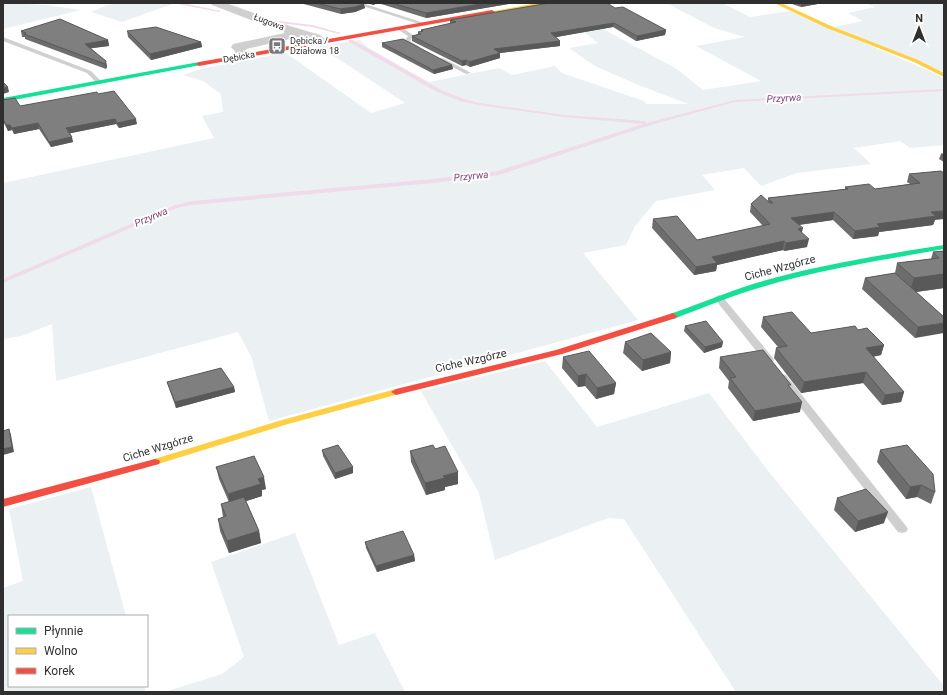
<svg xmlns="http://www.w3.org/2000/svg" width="947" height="695" font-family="Roboto,sans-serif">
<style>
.green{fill:#ebf0f2}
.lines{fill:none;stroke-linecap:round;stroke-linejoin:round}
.stream{fill:#f0dbea;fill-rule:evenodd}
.lane{fill:#cfcfcf;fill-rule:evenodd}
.street{fill:#cfcfcf;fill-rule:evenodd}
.fast{fill:#16e098;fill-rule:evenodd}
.slow{fill:#ffcf43;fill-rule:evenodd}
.jam{fill:#f24e42;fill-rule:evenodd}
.wall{fill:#6d6d6d}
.shaded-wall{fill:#595959}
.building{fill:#7f7f7f;stroke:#595959}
.labels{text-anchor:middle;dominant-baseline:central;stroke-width:4;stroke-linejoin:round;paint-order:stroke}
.far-street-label{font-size:9px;fill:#2f2f2f;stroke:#fff}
.far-poi-label{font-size:9px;fill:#2f2f2f;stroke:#fff;text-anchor:start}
.far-water-label{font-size:10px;font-style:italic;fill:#894478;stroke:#fff}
.street-label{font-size:11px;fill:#2f2f2f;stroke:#fff}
</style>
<rect width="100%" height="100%" fill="#fff"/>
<g class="green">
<polygon points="3,3 46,5 81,10 3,29"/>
<polygon points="113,3 175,3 122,22 91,12"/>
<polygon points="661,3 722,3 750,17 790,11 934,73 944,79 944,145 910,148 900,141 854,148 871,164 797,173 761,186 744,168 702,175 715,190 656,201 635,226 626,245 583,253 638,320 269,421 251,356 238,332 56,381 52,324 21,336 3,339 3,183 214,138 202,116 223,112 221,94 203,81 183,75 204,68 286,53 371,113 405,103 319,46 360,40 367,47 429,82 499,68 512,75 555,66 562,73 644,101 646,104 688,104 636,84 595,66 569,48 598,43 577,27 568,10 677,69 703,90 761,81 696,46 745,37 714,28 670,5"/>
<polygon points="865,3 944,3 944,72 834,27 863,21 848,13 875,7"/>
<polygon points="545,361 597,427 709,393 769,472 944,686 944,692 736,692 624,519 608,518 495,560 479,493 421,391"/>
<polygon points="91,487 126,616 9,616 9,686 144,686 146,692 3,692 3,588 23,581 9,509"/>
<polygon points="295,533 339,645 375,633 405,692 164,692 222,674 244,657 211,562"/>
</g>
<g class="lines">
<g class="stream">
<polygon points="173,3 182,3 221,11 219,12"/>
<polygon points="279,21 312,25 341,33 339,34 312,27 280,23 278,22"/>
<polygon points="349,40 353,40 441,90 464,99 479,103 564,115 645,121 647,123 735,100 944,89 944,91 735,102 654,124 499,175 433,183 192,205 177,208 3,283 3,279 175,205 192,201 433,179 498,171 643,124 564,117 479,105 460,101 437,92 349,42"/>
</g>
<g class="lane">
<polygon points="353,3 362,3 427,24 422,25"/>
<polygon points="397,27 401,27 413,35 414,36 410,41 420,47 420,49 416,49 405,43 404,42 408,36 397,29"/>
<polygon points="3,37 91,71 102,82 97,83 87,73 3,41"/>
<polygon points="439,58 443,58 471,73 466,74 439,60"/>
<polygon points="719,295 722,296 773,358 774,360 773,362 765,362 714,298"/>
<polygon points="782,374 786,375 906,526 908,529 906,532 902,533 898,532 778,379 777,377 778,375"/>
</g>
<polygon class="street" points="210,3 226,3 290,26 320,35 328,41 326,44 318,44 299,37 246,49 251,55 249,58 241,58 231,47 233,44 285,33 212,5"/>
<g class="fast">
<polygon points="199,62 201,63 201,65 3,102 3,98"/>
<path d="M944,245v4c-61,11 -123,20 -182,38 -29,8 -57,20 -86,31l-3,1 -4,-3 1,-2c29,-10 57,-22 86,-31 61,-18 125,-28 188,-38z"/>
</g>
<g class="slow">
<polygon points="537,3 549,3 492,14 489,12"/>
<polygon points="774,3 781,3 831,26 918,60 944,73 944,77 914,62 827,28"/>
<polygon points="396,389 401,392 399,394 288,424 155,465 151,464 150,462 151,460 282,420"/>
</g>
<g class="jam">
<polygon points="492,10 495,12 494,13 199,66 196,64 199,62"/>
<polygon points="673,313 677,316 676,318 562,354 396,395 391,392 396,389 556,350"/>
<polygon points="155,459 159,460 160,462 159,464 3,507 3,499"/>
</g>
</g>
<g class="wall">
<polygon points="300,3 363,3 365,8 355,12 341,14"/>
<polygon points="367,3 515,3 426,18 378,3 373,5"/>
<polygon points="789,3 823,3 801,7"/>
<polygon points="547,4 615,8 666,30 665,35 636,41 613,27 556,37 560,46 500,53 500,58 470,67 466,65 462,66 412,41 412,36 418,34 418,32 421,32 421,30 450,24 450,20"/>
<polygon points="21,31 108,40 109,46 91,48 107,66 106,69 25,39 25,37 22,37"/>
<polygon points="127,31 201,42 202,47 151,60 128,37"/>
<polygon points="382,43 452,65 453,69 434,74 382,47"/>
<polygon points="98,94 137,124 119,128 116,124 70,133 73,142 51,147 39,129 14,134 12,130 8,131 3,121 3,100 20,106"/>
<polygon points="941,154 944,154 944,162 939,159"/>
<polygon points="941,171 935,220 933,225 879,232 878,236 853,239 833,220 799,225 807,247 784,251 783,250 717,265 716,271 694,275 652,228 653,219 697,240 763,226 750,212 751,204 768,201 768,198 845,189 845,187 875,189 910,184 907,182 909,174"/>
<polygon points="944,251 944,288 916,292 944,317 915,338 862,289 865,278 895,273 897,263 931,259 933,252"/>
<polygon points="763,317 811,333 858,330 884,345 881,355 873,357 904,392 901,402 882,405 863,383 801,393 774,358 776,348 778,347 761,327"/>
<polygon points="685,326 722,347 704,353 684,331"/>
<polygon points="625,342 671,352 670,363 642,371 623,353"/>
<polygon points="563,357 616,383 614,394 596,399 585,386 578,387 562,368"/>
<polygon points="720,357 790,387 800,412 753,421 728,388 729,381 719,368"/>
<polygon points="167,382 234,387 235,392 176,408 169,388"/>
<polygon points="435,449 458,484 445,487 445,490 426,495 411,462 410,451"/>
<polygon points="322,450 353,467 353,473 335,479 323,456"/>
<polygon points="880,450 935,492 931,504 917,497 906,499 877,462"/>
<polygon points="216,467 266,489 262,490 262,496 246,501 259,531 261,543 229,553 220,531 218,519 223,517 221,504 229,502 219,479"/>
<polygon points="837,498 884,523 855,532 834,510"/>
<polygon points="365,542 414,555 415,561 377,572 366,548"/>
</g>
<g class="shaded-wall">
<polygon points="373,3 378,3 373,5"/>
<polygon points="487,3 515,3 426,18 426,13"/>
<polygon points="804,3 823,3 801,7 801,4"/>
<polygon points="364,4 365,8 355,12 341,14 340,9"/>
<polygon points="614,23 613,27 551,38 551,33"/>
<polygon points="666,30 665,35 636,41 637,36"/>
<polygon points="108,40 109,46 86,49 85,44"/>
<polygon points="560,41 560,46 500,53 500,58 470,67 469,62 494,49"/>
<polygon points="201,42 202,47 151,60 150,54"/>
<polygon points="466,60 466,65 462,66 462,61"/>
<polygon points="106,61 107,66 106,69 105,64"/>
<polygon points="452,65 453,69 434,74 433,70"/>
<polygon points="8,87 9,92 3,94 3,88"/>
<polygon points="115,119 116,124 67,134 66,128"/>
<polygon points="136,119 137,124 119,128 117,123"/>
<polygon points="38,123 39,129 14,134 12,128"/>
<polygon points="6,125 10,125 12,130 8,131"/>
<polygon points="72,137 73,142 51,147 49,142"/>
<polygon points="944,211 944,219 935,220 933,225 879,232 878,236 853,239 855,231 877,224 931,212"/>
<polygon points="834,212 833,220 790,226 791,218"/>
<polygon points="803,228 801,236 798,229"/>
<polygon points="809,239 807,247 784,251 786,243"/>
<polygon points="784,241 783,250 717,265 716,271 694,275 696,267 712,257"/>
<polygon points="944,274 944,288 909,293 914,278"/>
<polygon points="944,323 944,333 915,338 918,327"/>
<polygon points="723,342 722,347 704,353 705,347"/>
<polygon points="884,345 881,355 863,358 866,348"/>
<polygon points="671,352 670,363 642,371 643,360"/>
<polygon points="866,372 863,383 801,393 804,382"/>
<polygon points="586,374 585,386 578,387 578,376"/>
<polygon points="616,383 614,394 596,399 597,388"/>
<polygon points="234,387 235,392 176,408 175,402"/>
<polygon points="904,392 901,402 882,405 885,395"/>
<polygon points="802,402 800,412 753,421 755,411"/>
<polygon points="9,429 11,435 14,452 3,455 3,449"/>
<polygon points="353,467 353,473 335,479 335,473"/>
<polygon points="458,472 458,484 445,487 445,490 426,495 425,483 443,476"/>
<polygon points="264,477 266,489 262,490 262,496 230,506 228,494 258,479"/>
<polygon points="921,485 917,497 906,499 910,487"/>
<polygon points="888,512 884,523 855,532 858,521"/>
<polygon points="259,531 261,543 229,553 227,541"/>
<polygon points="414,555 415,561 377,572 376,566"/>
</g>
<g class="building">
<polygon points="317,3 363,3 364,4 355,7 340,9"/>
<polygon points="392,3 487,3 426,13"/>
<polygon points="549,3 607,3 615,8 623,7 666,30 637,36 614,23 551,33 560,41 494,49 500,53 469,62 466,60 462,61 412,36 421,34 418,32 423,31 421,30 456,22 450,20"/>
<polygon points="60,19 108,40 85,44 106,61 105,64 24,34 26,33 21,31"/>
<polygon points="156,27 201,42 150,54 127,31"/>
<polygon points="403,39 452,65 433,70 382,43"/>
<polygon points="3,82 8,87 3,88"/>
<polygon points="114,91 136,119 117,123 115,119 66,128 72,137 49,142 38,123 12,128 10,125 6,125 3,119 3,100 15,98 20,106 97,92 98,94"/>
<polygon points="941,154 944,154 944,157"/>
<polygon points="941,171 944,173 944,211 931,212 936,216 877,224 880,227 855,231 834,212 791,218 803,228 798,229 809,239 786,243 784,241 712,257 717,263 696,267 653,219 677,216 697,240 770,224 751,204 761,195 770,203 773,203 768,198 848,189 845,187 869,184 875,189 920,183 909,174"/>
<polygon points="944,251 944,274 914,278 897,263 939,258 933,252"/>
<polygon points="895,273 944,317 944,323 918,327 865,278"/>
<polygon points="792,312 811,333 855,326 858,330 867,328 884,345 866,348 904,392 885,395 866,372 804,382 776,348 787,346 763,317"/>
<polygon points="706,321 723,342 705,347 685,326"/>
<polygon points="651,333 671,352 643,360 625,342"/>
<polygon points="763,350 791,385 788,385 802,402 755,411 730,378 736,377 720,357"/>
<polygon points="589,351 616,383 597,388 586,374 578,376 563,357"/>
<polygon points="221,368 234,387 175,402 167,382"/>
<polygon points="9,429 12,447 3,449 3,431"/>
<polygon points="338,445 353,467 335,473 322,450"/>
<polygon points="433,445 435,449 445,446 458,472 443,476 445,478 425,483 410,451"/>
<polygon points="907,445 933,474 935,492 921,485 910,487 880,450"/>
<polygon points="254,456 264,477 258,479 261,484 228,494 216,467"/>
<polygon points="866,489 888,512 858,521 837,498"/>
<polygon points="244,497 259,531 227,541 218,519 226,516 221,504"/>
<polygon points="403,531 414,555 376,566 365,542"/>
</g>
<defs>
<symbol id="bus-square" viewBox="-11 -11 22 22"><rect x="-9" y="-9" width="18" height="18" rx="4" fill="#787878" stroke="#fff"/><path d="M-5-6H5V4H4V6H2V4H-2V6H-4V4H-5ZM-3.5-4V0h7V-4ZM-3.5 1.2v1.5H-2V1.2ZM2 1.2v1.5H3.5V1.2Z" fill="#fff"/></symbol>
</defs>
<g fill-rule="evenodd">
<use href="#bus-square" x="267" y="36" width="20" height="20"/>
</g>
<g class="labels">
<g class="far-street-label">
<text transform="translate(269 22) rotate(21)">Ługowa</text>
<text transform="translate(239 57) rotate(-10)">Dębicka</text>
</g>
<g class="far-poi-label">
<text x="290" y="41">Dębicka /<tspan x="290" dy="10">Działowa 18</tspan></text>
</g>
<g class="far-water-label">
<text transform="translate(784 98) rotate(-3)">Przyrwa</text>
<text transform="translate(471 176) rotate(-6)">Przyrwa</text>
<text transform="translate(151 217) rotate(-23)">Przyrwa</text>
</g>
<g class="street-label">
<text transform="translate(780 268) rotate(-15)">Ciche Wzgórze</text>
<text transform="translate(471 361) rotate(-13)">Ciche Wzgórze</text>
<text transform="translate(158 448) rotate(-17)">Ciche Wzgórze</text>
</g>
</g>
<rect width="947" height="695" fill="none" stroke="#2f2f2f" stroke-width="8"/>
<rect x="8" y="615" width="140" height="72" fill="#ffffff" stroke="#acacac"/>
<rect x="16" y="628" width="20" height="6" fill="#16e098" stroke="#acacac"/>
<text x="44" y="635" font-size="12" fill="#2f2f2f">Płynnie</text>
<rect x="16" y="648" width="20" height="6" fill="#ffcf43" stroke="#acacac"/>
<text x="44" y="655" font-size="12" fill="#2f2f2f">Wolno</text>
<rect x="16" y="668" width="20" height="6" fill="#f24e42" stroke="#acacac"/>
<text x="44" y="675" font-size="12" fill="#2f2f2f">Korek</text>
<g transform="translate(919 28)" stroke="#ffffff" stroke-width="3" paint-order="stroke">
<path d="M0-3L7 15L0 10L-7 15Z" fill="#2f2f2f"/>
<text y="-6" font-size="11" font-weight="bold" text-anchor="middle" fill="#2f2f2f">N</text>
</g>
</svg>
